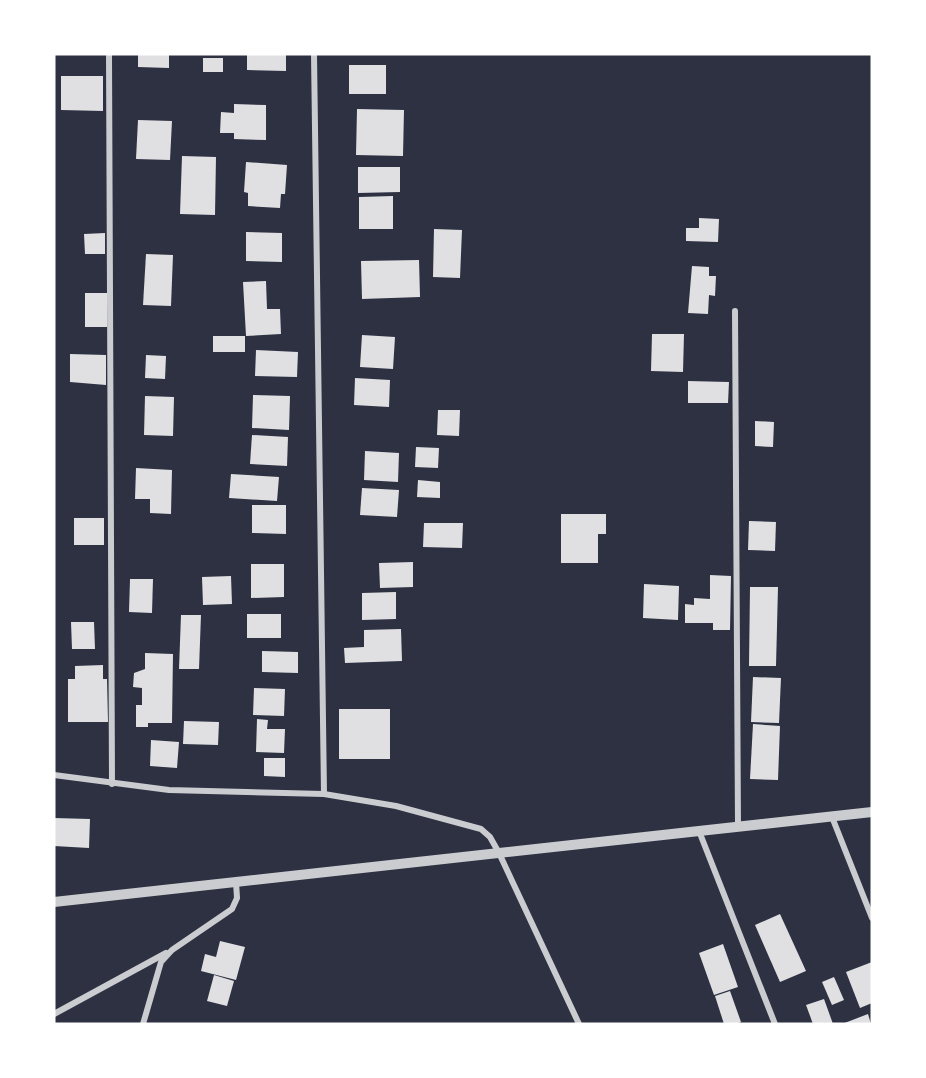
<svg xmlns="http://www.w3.org/2000/svg" width="926" height="1078" font-family="'Golos Text',sans-serif">
<style>
.building{fill:#e0e0e3}
.lines{fill:none;stroke-linecap:round;stroke-linejoin:round}
.minor{stroke:#caccd0;stroke-width:6}
.tertiary{stroke:#caccd0;stroke-width:10}
</style>
<rect width="100%" height="100%" fill="#2d3142"/>
<g class="building">
<polygon points="138,54 169,54 169,68 138,67"/>
<polygon points="247,54 286,54 286,71 247,70"/>
<rect x="203" y="58" width="20" height="14"/>
<rect x="349" y="65" width="37" height="29"/>
<polygon points="61,76 103,76 103,111 61,110"/>
<polygon points="234,104 266,105 266,140 234,139 234,133 220,133 221,112 234,113"/>
<polygon points="357,109 404,110 403,156 356,155"/>
<polygon points="138,120 172,121 170,160 136,159"/>
<polygon points="182,156 216,157 215,215 180,214"/>
<polygon points="246,162 287,165 285,194 281,194 280,208 248,206 248,193 244,192"/>
<polygon points="358,167 400,167 400,192 358,193"/>
<polygon points="393,196 393,229 359,229 359,197"/>
<polygon points="699,218 719,219 718,242 686,241 686,228 699,228"/>
<polygon points="434,229 462,230 460,278 433,277"/>
<polygon points="246,232 282,233 282,262 246,261"/>
<polygon points="105,233 105,254 85,254 84,234"/>
<polygon points="146,254 173,255 171,306 143,305"/>
<polygon points="419,260 420,297 362,299 361,261"/>
<polygon points="692,266 709,267 709,276 716,276 715,296 709,295 708,314 688,313"/>
<polygon points="266,281 267,309 280,309 281,334 246,336 243,282"/>
<rect x="85" y="293" width="22" height="34"/>
<polygon points="652,334 684,334 683,372 651,371"/>
<polygon points="362,335 395,337 393,369 360,367"/>
<rect x="213" y="336" width="32" height="16"/>
<polygon points="256,350 298,352 297,377 255,376"/>
<polygon points="70,354 106,355 106,385 70,382"/>
<polygon points="146,355 166,356 165,379 145,378"/>
<polygon points="355,378 390,380 389,407 354,405"/>
<polygon points="688,381 729,382 728,403 688,403"/>
<polygon points="253,395 290,396 289,430 252,428"/>
<polygon points="145,396 174,397 173,436 144,435"/>
<polygon points="438,410 460,410 459,436 437,435"/>
<polygon points="755,421 774,422 773,447 755,446"/>
<polygon points="252,435 288,437 287,466 250,464"/>
<polygon points="416,447 439,448 438,468 415,467"/>
<polygon points="365,451 399,453 398,482 364,480"/>
<polygon points="136,468 172,470 171,514 150,513 150,499 135,499"/>
<polygon points="231,474 279,477 277,501 229,498"/>
<polygon points="418,480 440,482 440,498 417,497"/>
<polygon points="362,488 399,490 397,517 360,515"/>
<polygon points="252,505 286,505 286,534 252,533"/>
<polygon points="561,514 606,514 606,534 598,534 598,563 561,563"/>
<rect x="74" y="518" width="30" height="27"/>
<polygon points="749,521 776,522 775,551 748,550"/>
<polygon points="424,523 463,523 462,548 423,547"/>
<polygon points="413,562 413,587 380,588 379,563"/>
<polygon points="251,564 284,564 284,597 251,598"/>
<polygon points="710,575 731,576 730,630 713,630 713,623 685,623 685,604 694,605 694,598 710,599"/>
<polygon points="231,576 232,604 203,605 202,577"/>
<polygon points="130,579 153,579 152,613 129,612"/>
<polygon points="644,584 679,586 678,620 643,618"/>
<polygon points="750,587 778,587 776,666 749,666"/>
<polygon points="396,592 396,619 362,620 362,593"/>
<rect x="247" y="614" width="34" height="24"/>
<polygon points="181,615 201,615 199,669 179,669"/>
<polygon points="71,622 94,622 95,649 72,649"/>
<polygon points="401,629 402,661 345,663 344,648 364,647 364,630"/>
<polygon points="262,651 298,652 298,673 262,672"/>
<polygon points="145,653 173,654 172,723 148,723 148,727 136,727 136,705 142,705 142,688 133,687 134,673 145,669"/>
<polygon points="103,665 103,679 107,679 108,722 68,722 68,679 75,679 75,666"/>
<polygon points="753,677 781,678 779,723 751,722"/>
<polygon points="254,688 285,689 284,716 253,715"/>
<rect x="339" y="709" width="51" height="50"/>
<polygon points="257,719 268,720 267,729 285,729 284,753 256,752"/>
<polygon points="184,721 219,722 218,745 183,744"/>
<polygon points="753,724 780,726 778,780 750,779"/>
<polygon points="151,740 179,742 177,768 150,766"/>
<polygon points="264,758 285,758 285,777 264,776"/>
<polygon points="54,818 90,819 89,848 54,846"/>
<polygon points="780,914 806,971 780,982 755,925"/>
<polygon points="220,941 245,947 236,980 201,971 205,954 216,957"/>
<polygon points="723,944 738,987 714,995 699,953"/>
<polygon points="872,962 872,1003 860,1008 846,972"/>
<polygon points="214,975 234,981 227,1006 207,1001"/>
<polygon points="834,977 844,1000 832,1005 822,982"/>
<polygon points="730,991 741,1022 737,1024 724,1024 715,996"/>
<polygon points="824,999 833,1024 813,1024 806,1005"/>
<polygon points="868,1014 871,1024 842,1024"/>
</g>
<g class="lines">
<g class="minor">
<polyline points="109,54 112,784"/>
<polyline points="314,54 324,794"/>
<polyline points="735,311 738,826"/>
<polyline points="54,775 169,790 324,794 396,806 481,829 490,837 499,853 579,1024"/>
<polyline points="832,817 872,918"/>
<polyline points="699,831 775,1024"/>
<polyline points="54,1014 166,953"/>
<polyline points="143,1024 161,962 172,950 232,909 237,898 236,882"/>
</g>
<polyline class="tertiary" points="54,902 872,812"/>
</g>
<rect width="926" height="1078" fill="none" stroke="#ffffff" stroke-width="111"/>
</svg>
